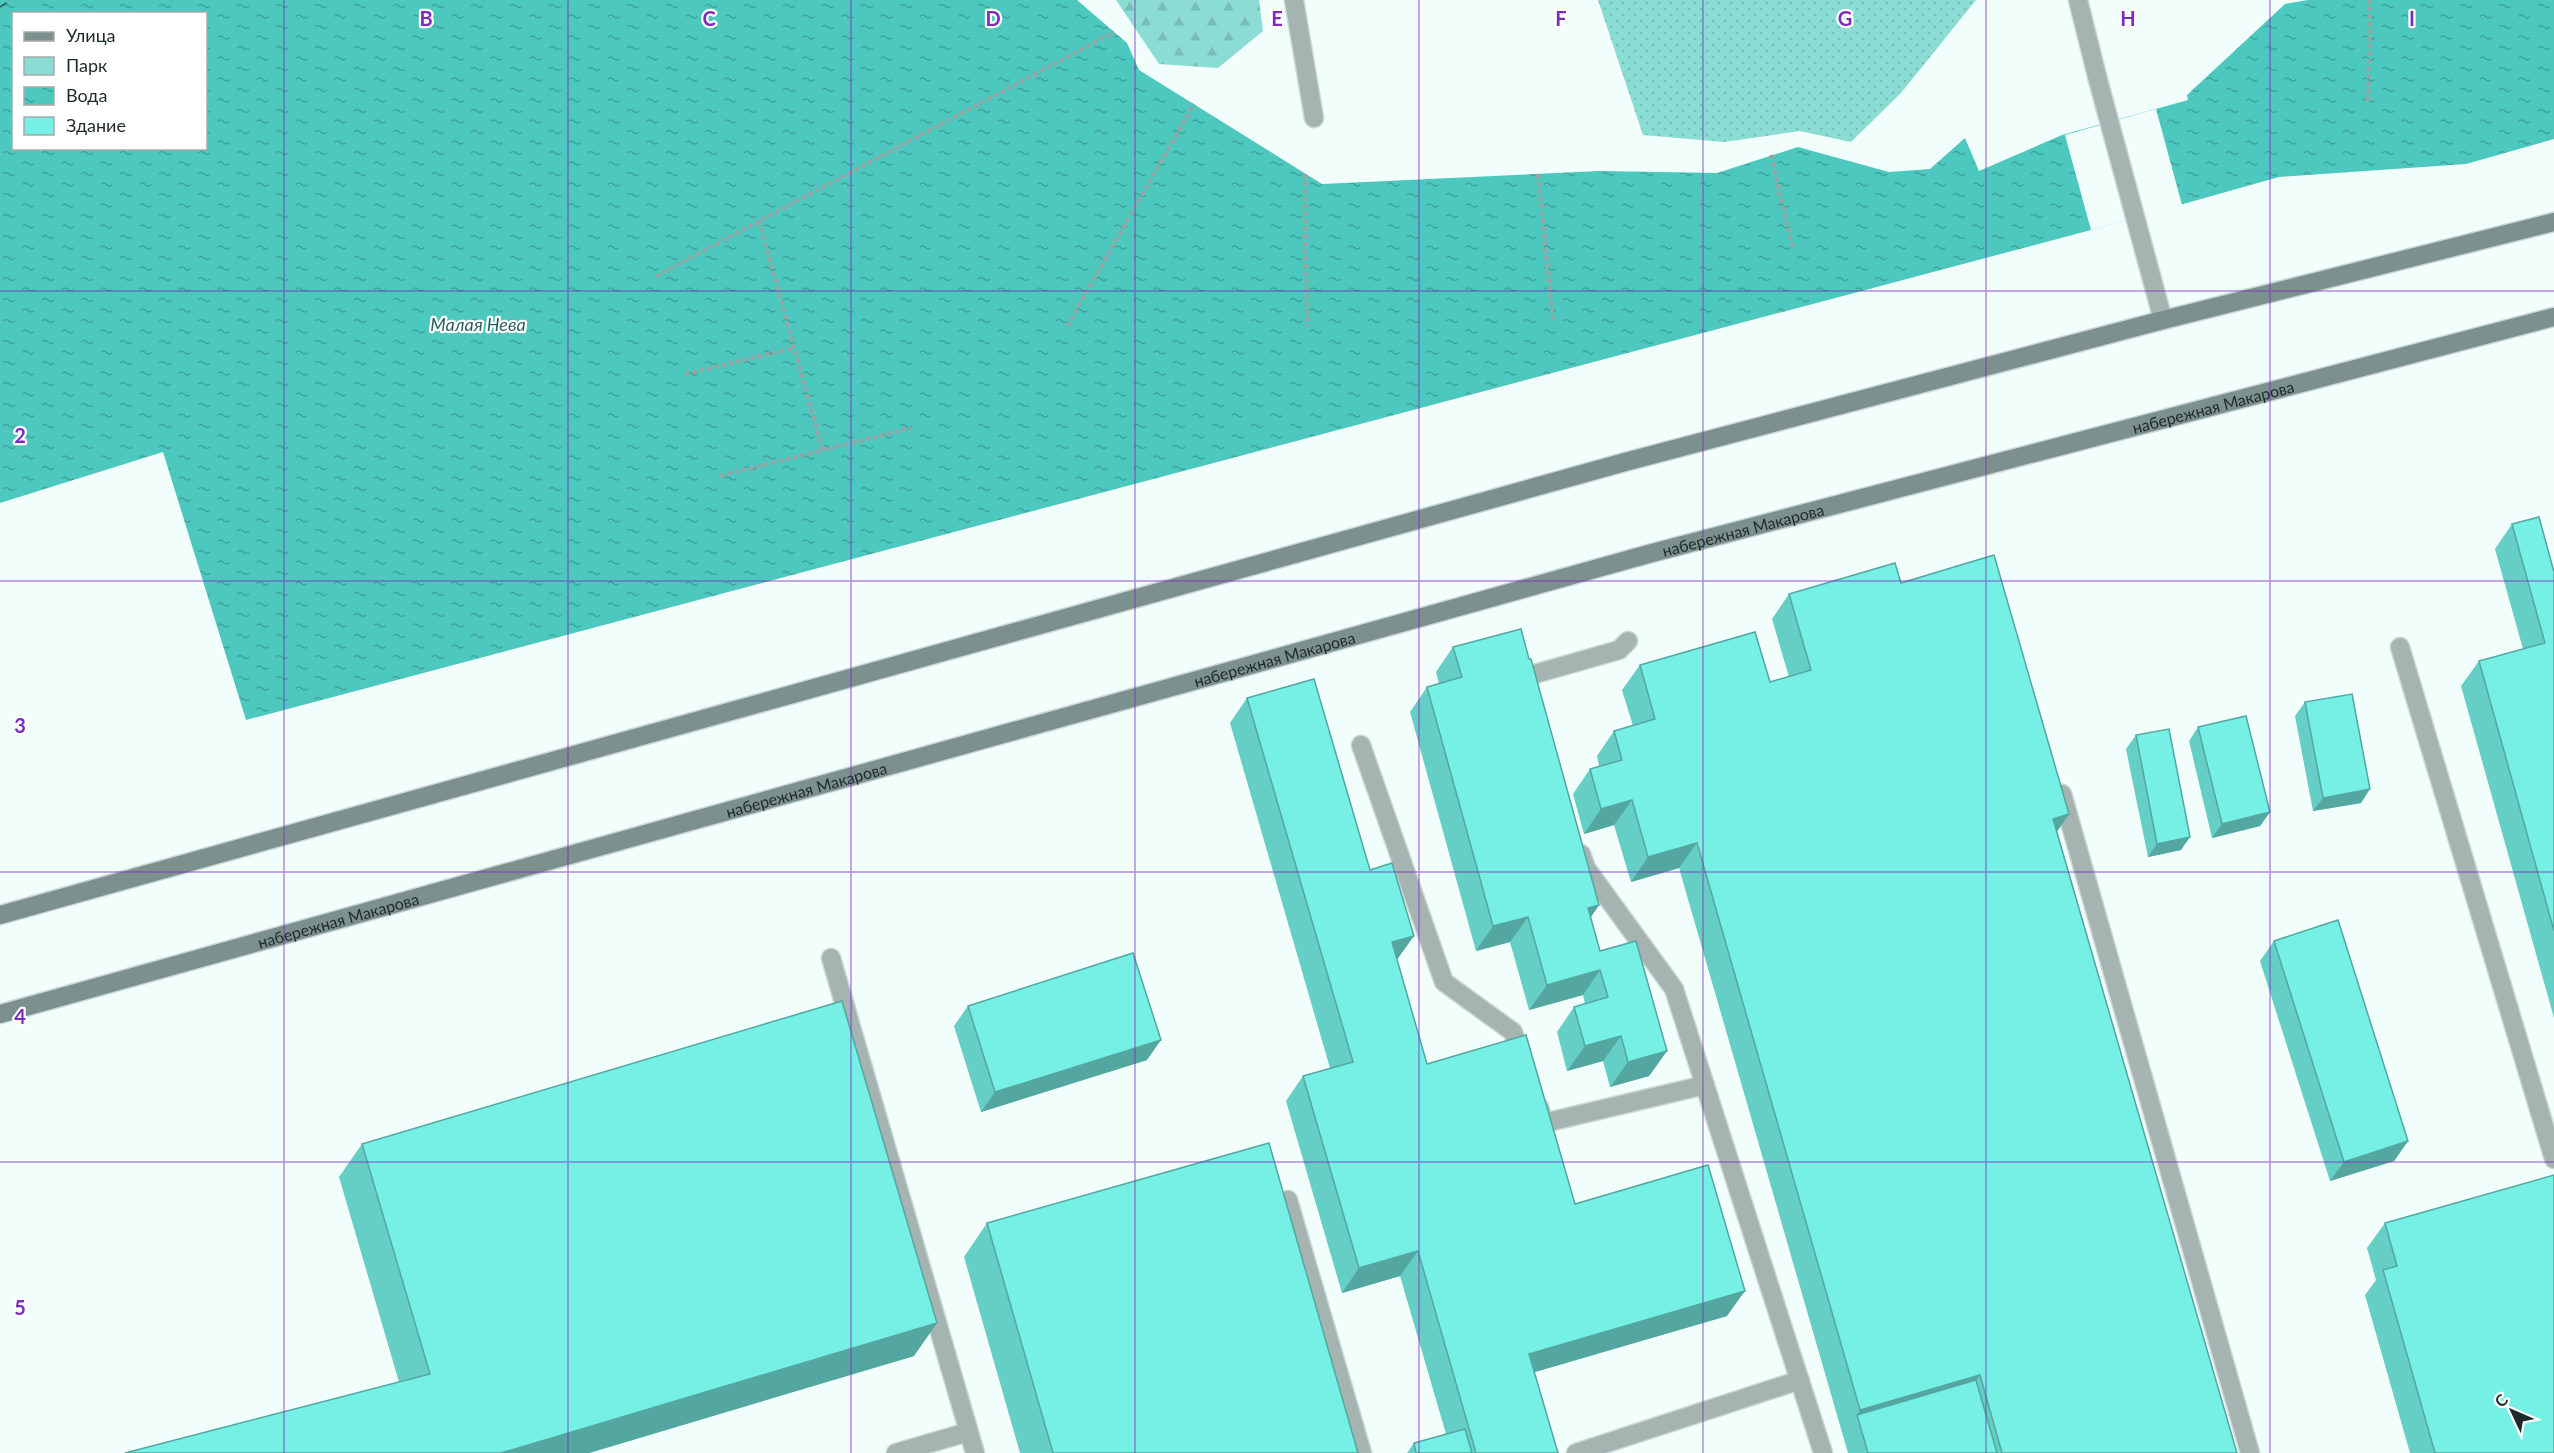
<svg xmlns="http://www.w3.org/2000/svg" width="2554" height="1453" font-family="Lato,sans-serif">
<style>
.green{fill:url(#green-dots)}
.forest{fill:url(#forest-firs)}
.water{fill:url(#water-ripples);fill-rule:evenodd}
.pier{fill:#f1fefc}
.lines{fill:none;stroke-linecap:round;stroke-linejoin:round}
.ferry{stroke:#2b5f5b;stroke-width:1.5;stroke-dasharray:8 6;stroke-linecap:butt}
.lane-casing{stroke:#cbd8d6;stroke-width:21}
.street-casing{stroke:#cbd8d6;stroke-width:21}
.secondary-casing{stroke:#cbd8d6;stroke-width:21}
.path{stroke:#99a5a4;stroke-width:4;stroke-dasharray:4.5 3;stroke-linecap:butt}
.lane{stroke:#a5b3b1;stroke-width:18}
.street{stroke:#a5b3b1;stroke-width:18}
.secondary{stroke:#7c908d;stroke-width:18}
.wall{fill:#65cec5}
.shaded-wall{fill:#53a7a0}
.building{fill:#76efe5;stroke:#53a7a0;stroke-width:1.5}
.grid{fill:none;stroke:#7b2cbf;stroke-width:1.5;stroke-opacity:0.55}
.labels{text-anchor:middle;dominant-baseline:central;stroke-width:4.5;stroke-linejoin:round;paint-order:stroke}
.street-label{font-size:16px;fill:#1e2a29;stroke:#fff}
.water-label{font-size:18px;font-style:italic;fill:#2b5f5b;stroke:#fff}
.grid-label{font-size:20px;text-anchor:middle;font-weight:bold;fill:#7b2cbf;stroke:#fff;stroke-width:4.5;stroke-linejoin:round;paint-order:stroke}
</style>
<defs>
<pattern id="green-dots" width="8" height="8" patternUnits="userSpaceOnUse" patternTransform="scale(1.5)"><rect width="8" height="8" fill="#8bdcd4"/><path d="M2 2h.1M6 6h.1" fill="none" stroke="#78bdb6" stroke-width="1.8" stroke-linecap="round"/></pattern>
<pattern id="forest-firs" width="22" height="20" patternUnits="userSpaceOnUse" patternTransform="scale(1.5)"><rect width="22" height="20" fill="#8bdcd4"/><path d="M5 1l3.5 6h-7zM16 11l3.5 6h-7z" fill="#78bdb6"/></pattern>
<pattern id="water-ripples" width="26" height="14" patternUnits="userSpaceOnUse" patternTransform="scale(1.5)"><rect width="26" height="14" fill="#4cc8bf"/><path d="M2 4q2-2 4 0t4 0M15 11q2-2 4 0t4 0" fill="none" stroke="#3fa39b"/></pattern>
</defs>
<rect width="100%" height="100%" fill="#f1fefc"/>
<polygon class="green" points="1598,0 1976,0 1901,93 1851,142 1800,131 1724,142 1643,135"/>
<polygon class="forest" points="1116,0 1259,0 1263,31 1218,68 1159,64"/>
<path class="water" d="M0,0h1077l50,43 12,27 183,114 277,-13 118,2 81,-26 91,25 41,-3 35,-31 14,33 83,-36 126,-35 -1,-5 98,-91 23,-4h246v139l-88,25 -187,13 -188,53 -1845,490 -83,-268 -163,51zM14,14h192v134h-192z"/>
<polygon class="pier" points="2156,109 2182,205 2091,230 2065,135"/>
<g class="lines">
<polyline class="ferry" points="0,7 11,0"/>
<defs>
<g id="lane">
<polyline points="1294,0 1314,118"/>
<polyline points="2078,0 2098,80"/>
<polyline points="2400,647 2554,1159"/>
<polyline points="1527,688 1524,677 1619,650 1628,641"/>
<polyline points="1361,745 1444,982 1513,1032 1523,1061"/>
<polyline points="2062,794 2250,1453"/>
<polyline points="1581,854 1586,868 1674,989 1823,1453"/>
<polyline points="831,958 975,1453"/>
<polyline points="1539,1107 1544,1123 1705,1085"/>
<polyline points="1288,1200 1362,1453"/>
<polyline points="896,1453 968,1432"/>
<polyline points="1576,1453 1800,1380"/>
</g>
<polyline id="street" points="2098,80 2163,320"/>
<g id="secondary">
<polyline points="0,915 1625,462 2163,320 2554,222"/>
<path id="s1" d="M0,1014l1652,-461 902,-236"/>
</g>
</defs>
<use href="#lane" class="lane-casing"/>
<use href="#street" class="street-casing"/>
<use href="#secondary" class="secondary-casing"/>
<g class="path">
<polyline points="2368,101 2370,0"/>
<polyline points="1771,155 1793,250"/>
<polyline points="1305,174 1307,326"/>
<polyline points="1538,174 1553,320"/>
<polyline points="759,221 823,451"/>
<polyline points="656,276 1114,32"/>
<polyline points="1067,326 1194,104"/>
<polyline points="685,374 794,348"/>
<polyline points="720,476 911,428"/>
</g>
<use href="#lane" class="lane"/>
<use href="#street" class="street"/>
<use href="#secondary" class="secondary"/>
</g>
<g class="wall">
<polygon points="2512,524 2554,572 2554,1018 2461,686 2479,661 2523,649 2495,549"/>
<polygon points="1901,583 2069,814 2057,831 2237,1453 1848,1453 1679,868 1631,882 1614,825 1584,834 1573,794 1590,769 1599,766 1597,756 1614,731 1633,726 1622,690 1640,665 1770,682 1789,677 1772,619 1789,594"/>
<polygon points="1453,647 1599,905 1591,917 1600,951 1667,1051 1649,1076 1610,1087 1603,1061 1567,1071 1557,1032 1574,1007 1585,1004 1583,995 1529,1010 1510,942 1476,951 1410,712 1427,687 1439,684 1436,672"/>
<polygon points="1247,698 1370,870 1427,1064 1575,1204 1727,1316 1534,1372 1558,1453 1407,1453 1414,1443 1446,1434 1400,1276 1342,1293 1286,1101 1303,1076 1330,1068 1230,723"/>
<polygon points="2305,702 2361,803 2313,811 2295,716"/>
<polygon points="2198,727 2270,812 2260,826 2212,838 2189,741"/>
<polygon points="2136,735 2181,850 2148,857 2126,749"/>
<polygon points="2274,941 2408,1141 2394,1161 2330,1181 2260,961"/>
<polygon points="968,1006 1147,1060 981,1112 954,1026"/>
<polygon points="362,1144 914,1356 589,1453 125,1453 399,1382 339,1177"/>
<polygon points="987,1223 1358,1453 1020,1453 964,1257"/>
<polygon points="2385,1223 2554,1453 2410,1453 2365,1295 2376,1280 2367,1248"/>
</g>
<g class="shaded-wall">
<polygon points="2370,789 2361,803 2313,811 2323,798"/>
<polygon points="1632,800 1614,825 1584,834 1601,809"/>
<polygon points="2270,812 2260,826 2212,838 2222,824"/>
<polygon points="2069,814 2052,839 2053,819"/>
<polygon points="2190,837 2181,850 2148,857 2157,844"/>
<polygon points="1697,843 1679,868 1631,882 1648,857"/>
<polygon points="1599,905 1582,930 1588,908"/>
<polygon points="1528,917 1510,942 1476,951 1493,926"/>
<polygon points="1414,936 1396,961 1392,942"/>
<polygon points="1600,970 1583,995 1529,1010 1547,985"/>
<polygon points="1621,1036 1603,1061 1567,1071 1585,1046"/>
<polygon points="1161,1040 1147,1060 981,1112 995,1092"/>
<polygon points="1667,1051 1649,1076 1610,1087 1628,1062"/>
<polygon points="2408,1141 2394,1161 2330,1181 2344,1162"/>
<polygon points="1418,1251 1400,1276 1342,1293 1359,1268"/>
<polygon points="1745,1291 1727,1316 1511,1379 1529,1354"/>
<polygon points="937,1323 914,1356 589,1453 501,1453"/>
<polygon points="1980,1375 1962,1400 1857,1415 1860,1410"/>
</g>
<g class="building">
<polygon points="2539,517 2554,572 2554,931 2479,661 2545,643 2512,524"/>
<polygon points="1994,555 2069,814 2053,819 2237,1453 2002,1453 1980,1375 1860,1410 1697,843 1648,857 1632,800 1601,809 1590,769 1622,760 1614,731 1655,719 1640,665 1755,632 1770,682 1811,670 1789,594 1895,563 1901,583"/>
<polygon points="1521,629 1529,659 1531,659 1599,905 1588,908 1600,951 1636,941 1667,1051 1628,1062 1621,1036 1585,1046 1574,1007 1608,997 1600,970 1547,985 1528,917 1493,926 1427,687 1462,677 1453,647"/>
<polygon points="1314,679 1370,870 1392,863 1414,936 1392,942 1427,1064 1526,1035 1575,1204 1708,1165 1745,1291 1529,1354 1558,1453 1476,1453 1418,1251 1359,1268 1303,1076 1353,1062 1247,698"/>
<polygon points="2352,694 2370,789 2323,798 2305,702"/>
<polygon points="2246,716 2270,812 2222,824 2198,727"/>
<polygon points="2169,729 2190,837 2157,844 2136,735"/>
<polygon points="2338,920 2408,1141 2344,1162 2274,941"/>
<polygon points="1133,953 1161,1040 995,1092 968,1006"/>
<polygon points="842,1001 937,1323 501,1453 125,1453 430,1374 362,1144"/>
<polygon points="1269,1143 1358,1453 1053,1453 987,1223"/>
<polygon points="2554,1175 2554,1453 2435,1453 2383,1270 2397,1266 2385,1223"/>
<polygon points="1976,1380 1997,1453 1868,1453 1857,1415"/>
<polygon points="1465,1429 1472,1453 1416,1453 1414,1443"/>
</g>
<path class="grid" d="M284,0v1453M568,0v1453M851,0v1453M1135,0v1453M1419,0v1453M1703,0v1453M1986,0v1453M2270,0v1453M0,291h2554M0,581h2554M0,872h2554M0,1162h2554"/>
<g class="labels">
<g class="street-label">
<text stroke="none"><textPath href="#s1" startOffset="2295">набережная Макарова</textPath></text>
<text stroke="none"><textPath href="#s1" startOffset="1809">набережная Макарова</textPath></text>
<text stroke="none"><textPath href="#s1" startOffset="1323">набережная Макарова</textPath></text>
<text stroke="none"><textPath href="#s1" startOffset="837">набережная Макарова</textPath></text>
<text stroke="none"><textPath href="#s1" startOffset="351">набережная Макарова</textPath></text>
</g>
<g class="water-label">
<text x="478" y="324">Малая Нева</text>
</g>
</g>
<g class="grid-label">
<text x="426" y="26">B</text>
<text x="709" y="26">C</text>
<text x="993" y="26">D</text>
<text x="1277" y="26">E</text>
<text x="1561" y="26">F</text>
<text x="1845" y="26">G</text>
<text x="2128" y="26">H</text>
<text x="2412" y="26">I</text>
<text x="20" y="443">2</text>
<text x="20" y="733">3</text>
<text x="20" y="1024">4</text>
<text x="20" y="1315">5</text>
</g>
<rect x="12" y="12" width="195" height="138" fill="#ffffff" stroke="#a5aaa9" stroke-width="1.5"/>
<rect x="24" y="32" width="30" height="9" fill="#7c908d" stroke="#a5aaa9" stroke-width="1.5"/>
<text x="66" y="42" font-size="18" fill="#1e2a29">Улица</text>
<rect x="24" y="57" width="30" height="18" fill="#8bdcd4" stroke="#a5aaa9" stroke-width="1.5"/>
<text x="66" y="72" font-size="18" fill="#1e2a29">Парк</text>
<rect x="24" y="87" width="30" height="18" fill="url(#water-ripples)" stroke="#a5aaa9" stroke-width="1.5"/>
<text x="66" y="102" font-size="18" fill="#1e2a29">Вода</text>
<rect x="24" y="117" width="30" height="18" fill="#76efe5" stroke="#a5aaa9" stroke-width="1.5"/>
<text x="66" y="132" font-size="18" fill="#1e2a29">Здание</text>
<g transform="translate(2512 1411) rotate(314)" stroke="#ffffff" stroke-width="4.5" paint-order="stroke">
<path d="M0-4.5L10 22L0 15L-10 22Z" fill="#1e2a29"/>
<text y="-9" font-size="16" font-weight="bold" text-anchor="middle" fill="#1e2a29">С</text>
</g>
</svg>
